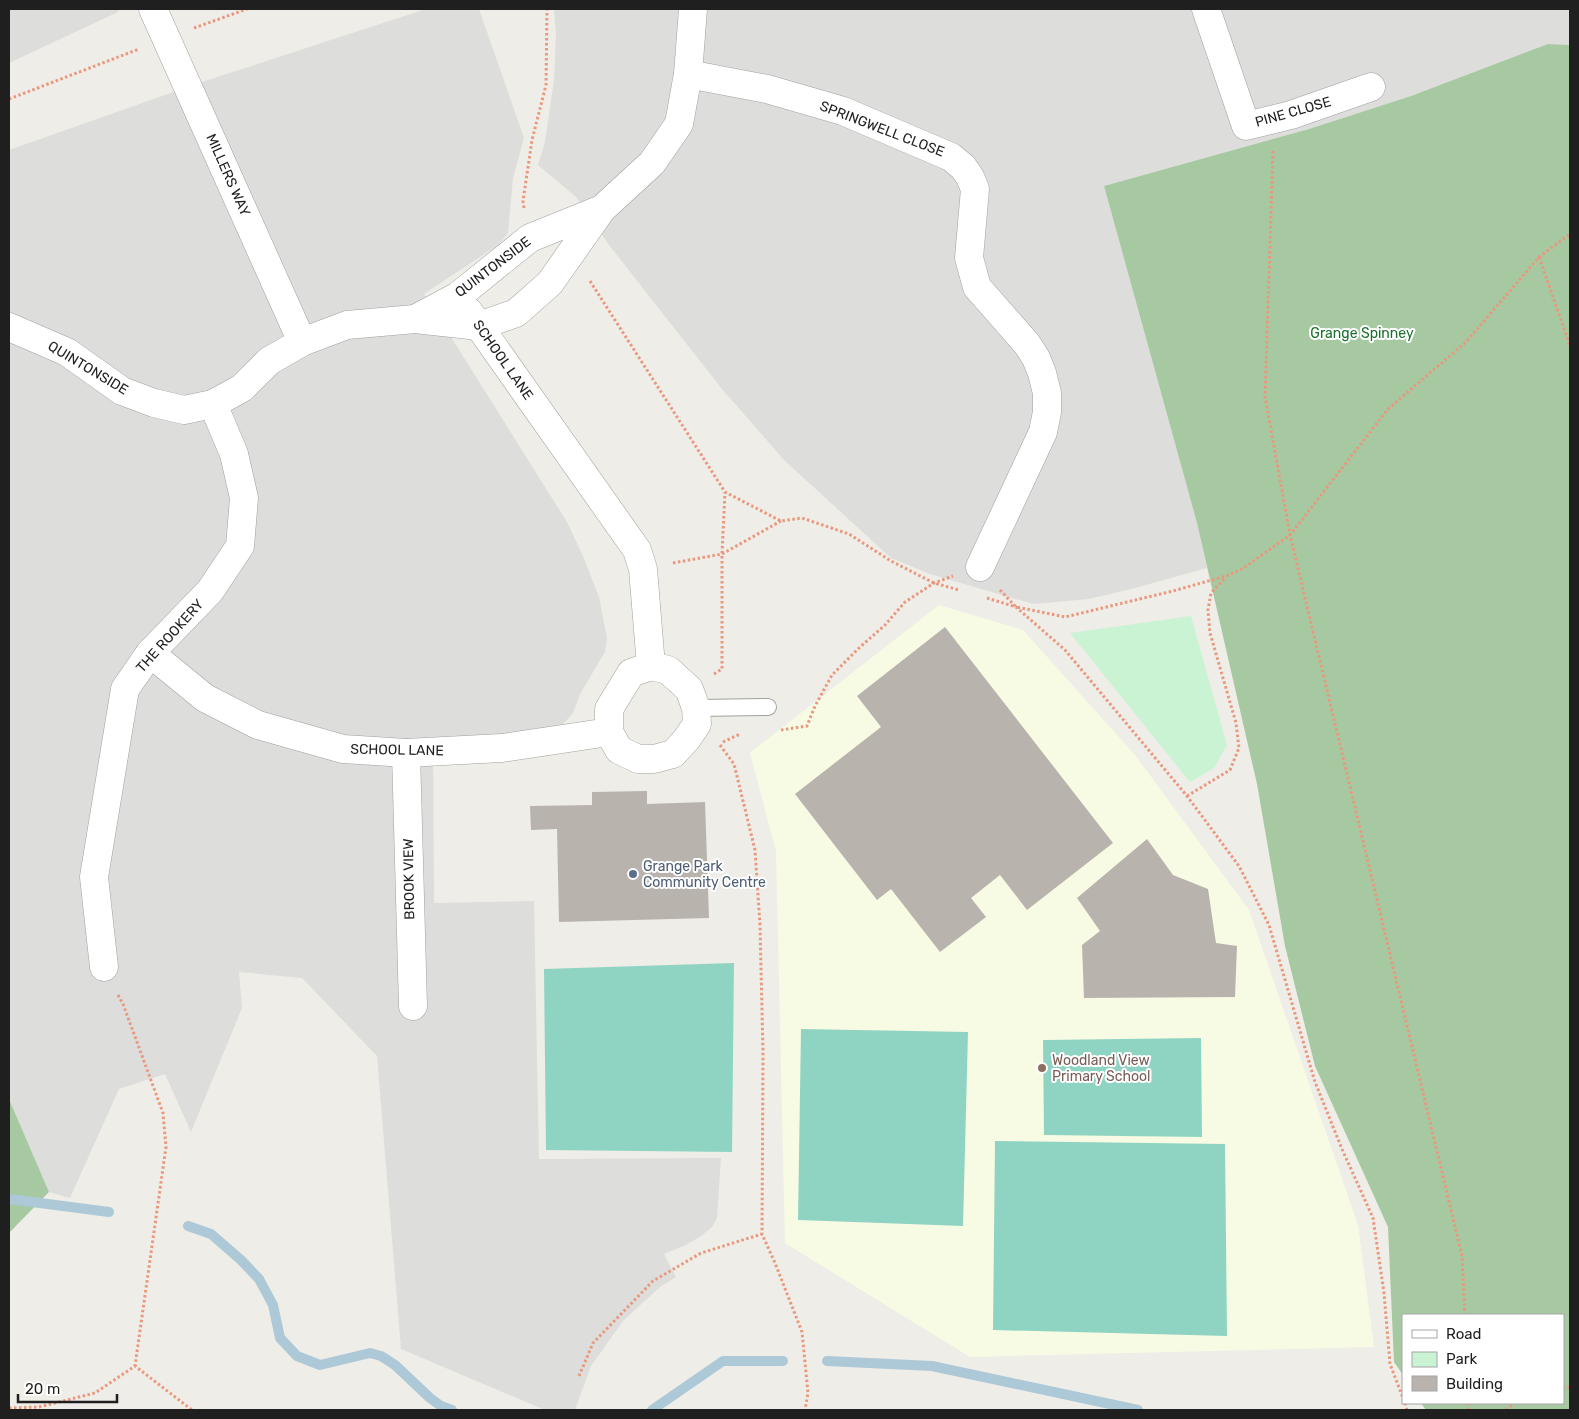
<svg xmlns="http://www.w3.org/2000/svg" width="1579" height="1419" font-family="Rubik,sans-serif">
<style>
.residential{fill:#dddddc}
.education{fill:#f8fbe4}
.forest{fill:#a7c9a1}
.park{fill:#caf3d3}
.pitch{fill:#8fd4c3}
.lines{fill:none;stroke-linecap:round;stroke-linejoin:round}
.stream{stroke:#adc8d7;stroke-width:10}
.building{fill:#b8b3ad}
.lane-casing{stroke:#a0a0a0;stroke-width:18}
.street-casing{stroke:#a0a0a0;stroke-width:29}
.path{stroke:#e9987e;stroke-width:3;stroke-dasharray:2.5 2.5;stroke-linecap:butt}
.lane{stroke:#fff;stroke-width:16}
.street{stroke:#fff;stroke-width:28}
.service-dot{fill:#5c6f8a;stroke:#fff;stroke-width:2}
.education-dot{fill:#8d6e63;stroke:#fff;stroke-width:2}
.labels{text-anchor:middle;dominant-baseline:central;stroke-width:4;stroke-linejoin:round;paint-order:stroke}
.street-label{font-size:14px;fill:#1f1f1f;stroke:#fff}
.park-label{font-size:14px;fill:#1a712d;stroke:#fff}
.service-label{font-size:14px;fill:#4e5e75;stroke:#fff;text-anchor:start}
.education-label{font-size:14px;fill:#785e54;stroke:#fff;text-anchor:start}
</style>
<rect width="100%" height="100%" fill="#efede7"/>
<g class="residential">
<polygon points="9,9 121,9 116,13 9,63"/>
<polygon points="426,9 479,9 524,138 513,178 508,233 498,245 424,294 567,522 583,556 599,597 607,638 605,652 580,694 573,713 563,724 554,730 524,737 433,739 434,903 534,901 539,1159 721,1158 717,1218 712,1227 701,1236 686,1245 664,1254 676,1277 660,1287 623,1321 591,1366 575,1410 545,1410 401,1349 377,1056 302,978 239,972 242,1008 191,1132 165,1074 119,1089 70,1198 49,1192 9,1099 9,150 202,82"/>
<polygon points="554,9 1570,9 1570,45 1548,44 1411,96 1309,129 1104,186 1197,523 1207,568 1135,588 1089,599 1033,604 930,574 891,558 784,460 722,389 609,245 576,197 538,165 545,142 554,80 556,36"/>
</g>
<polygon class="education" points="939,605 1023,630 1135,755 1249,910 1358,1225 1374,1347 970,1357 785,1243 776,851 750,753"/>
<g class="forest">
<polygon points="1548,44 1570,45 1570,1410 1426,1410 1421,1403 1563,1403 1563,1315 1403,1315 1403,1375 1394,1362 1388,1227 1315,1066 1285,946 1257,784 1197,523 1104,186 1309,129 1411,96"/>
<polygon points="9,1099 49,1192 9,1233"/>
</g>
<polygon class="park" points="1191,616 1227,745 1214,768 1190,782 1070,633"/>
<g class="pitch">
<polygon points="734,963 732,1152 546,1150 544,969"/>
<polygon points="801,1029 968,1032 963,1226 798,1220"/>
<polygon points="1201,1038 1202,1137 1044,1135 1043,1040"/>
<polygon points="995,1141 1225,1144 1227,1336 993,1330"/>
</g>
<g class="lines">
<g class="stream">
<polyline points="9,1199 109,1212"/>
<polyline points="188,1226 211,1234 241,1260 259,1279 273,1305 280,1338 297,1356 320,1365 370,1353 381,1356 395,1365 430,1398 441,1406 452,1410"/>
<polyline points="827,1361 932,1366 1138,1410"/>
<polyline points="652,1410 723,1361 783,1361"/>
</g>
</g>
<g class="building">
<polygon points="945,627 1113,843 1027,910 1000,875 971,898 986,917 940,952 891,889 877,900 795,794 881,727 857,696"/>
<polygon points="647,791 647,804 705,802 709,918 559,922 557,829 531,830 530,806 592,805 592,792"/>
<polygon points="1147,839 1173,875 1208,889 1216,943 1237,946 1235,997 1084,998 1082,945 1100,931 1077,898"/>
</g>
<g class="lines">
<defs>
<polyline id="lane" points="696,708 768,707"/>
<g id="street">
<polyline points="153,9 302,342"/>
<polyline points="1206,9 1246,126 1291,115 1371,87"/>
<polyline points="688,74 767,89 843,111 951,157 963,167 970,177 975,189 969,258 977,287 1027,344 1036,358 1042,373 1047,393 1047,412 1043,432 980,567"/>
<polyline points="602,209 530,238 458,296 415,319 479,326 516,313 550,283 602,209 652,163 679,124 688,74 693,9"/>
<polyline points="469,312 637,550 643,569 651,666"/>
<polyline points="9,327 67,352 122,391 154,403 184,410 213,404 242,388 269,361 302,342 347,325 415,319"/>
<polyline points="150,653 205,698 258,725 343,749 406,753 502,748 609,732"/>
<polygon points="651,666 668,670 689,689 696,708 697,724 686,740 673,754 654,759 638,759 619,750 609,732 609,709 631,673"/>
<polyline points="406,753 413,1006"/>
<polyline points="104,967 94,877 125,689 150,653 210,591 240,546 244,498 234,454 213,404"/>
</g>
</defs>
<use href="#lane" class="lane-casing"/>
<use href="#street" class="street-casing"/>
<g class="path">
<polyline points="194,28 247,9"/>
<polyline points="9,99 139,49"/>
<polyline points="1273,151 1265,397 1290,535 1462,1256 1465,1315"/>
<polyline points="524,208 523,201 532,140 546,85 547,9"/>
<polyline points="1539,257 1570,346"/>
<polyline points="590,281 725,492 781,521 802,518 849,534 891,561 934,583 959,590"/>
<polyline points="673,563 722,554 781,521"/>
<polyline points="1000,590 1016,607 1065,617 1173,591 1226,576 1242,569 1290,535 1388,409 1466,342 1539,257 1570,234"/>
<polyline points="987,598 1016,607 1065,650 1187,796 1239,866 1269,925 1315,1082 1342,1149 1373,1218 1384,1293 1390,1364 1403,1398"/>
<polyline points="714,674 722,669 722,554 725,492"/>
<polyline points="781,730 807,726 815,706 832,675 859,648 885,625 905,602 934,583 953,576"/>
<polyline points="723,742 740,734"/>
<polyline points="720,745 734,764 755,850 760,925 763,1052 762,1234 775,1263 802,1332 808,1393 805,1410"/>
<polyline points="1187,796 1230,770 1239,748 1236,723 1210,633 1208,610 1211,593 1226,577"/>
<polyline points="118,995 123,1004 163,1113 166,1147 135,1366"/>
<polyline points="579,1376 593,1343 653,1281 701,1253 762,1234"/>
<polyline points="1563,1387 1570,1387"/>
<polyline points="1405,1403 1407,1410"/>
<polyline points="1469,1403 1469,1410"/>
<polyline points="9,1408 39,1407 95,1393 135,1366 192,1410"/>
<polyline points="1506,1410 1514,1403"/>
</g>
<use href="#lane" class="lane"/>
<use href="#street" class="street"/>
</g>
<circle class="service-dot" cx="633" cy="874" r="5"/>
<circle class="education-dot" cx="1042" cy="1068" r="5"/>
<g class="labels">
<g class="street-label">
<text transform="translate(1293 112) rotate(-16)">PINE CLOSE</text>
<text transform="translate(882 129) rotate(21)">SPRINGWELL CLOSE</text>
<text transform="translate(228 175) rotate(66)">MILLERS WAY</text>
<text transform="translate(493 267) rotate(-37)">QUINTONSIDE</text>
<text transform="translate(503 360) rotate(55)">SCHOOL LANE</text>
<text transform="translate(88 368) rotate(31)">QUINTONSIDE</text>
<text transform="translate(170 636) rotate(-48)">THE ROOKERY</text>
<text transform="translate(397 750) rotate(1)">SCHOOL LANE</text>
<text transform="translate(409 879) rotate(-91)">BROOK VIEW</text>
</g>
<g class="park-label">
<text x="1362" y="333">Grange Spinney</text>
</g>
<g class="service-label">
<text x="643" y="866">Grange Park<tspan x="643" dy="16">Community Centre</tspan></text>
</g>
<g class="education-label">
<text x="1052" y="1060">Woodland View<tspan x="1052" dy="16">Primary School</tspan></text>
</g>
</g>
<rect width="1579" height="1419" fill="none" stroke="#1f1f1f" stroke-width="20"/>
<rect x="1402" y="1314" width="162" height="90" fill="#ffffff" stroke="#a5a5a5"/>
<rect x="1412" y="1330" width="25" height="8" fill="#ffffff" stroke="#a5a5a5"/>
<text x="1446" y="1339" font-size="15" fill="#1f1f1f">Road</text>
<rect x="1412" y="1352" width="25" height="15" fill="#caf3d3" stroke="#a5a5a5"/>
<text x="1446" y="1364" font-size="15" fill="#1f1f1f">Park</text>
<rect x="1412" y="1376" width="25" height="15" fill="#b8b3ad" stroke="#a5a5a5"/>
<text x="1446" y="1389" font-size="15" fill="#1f1f1f">Building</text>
<path d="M18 1394v8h99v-8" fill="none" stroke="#1f1f1f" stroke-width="2.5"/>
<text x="25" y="1394" font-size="15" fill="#1f1f1f" stroke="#ffffff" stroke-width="4" paint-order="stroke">20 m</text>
</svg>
